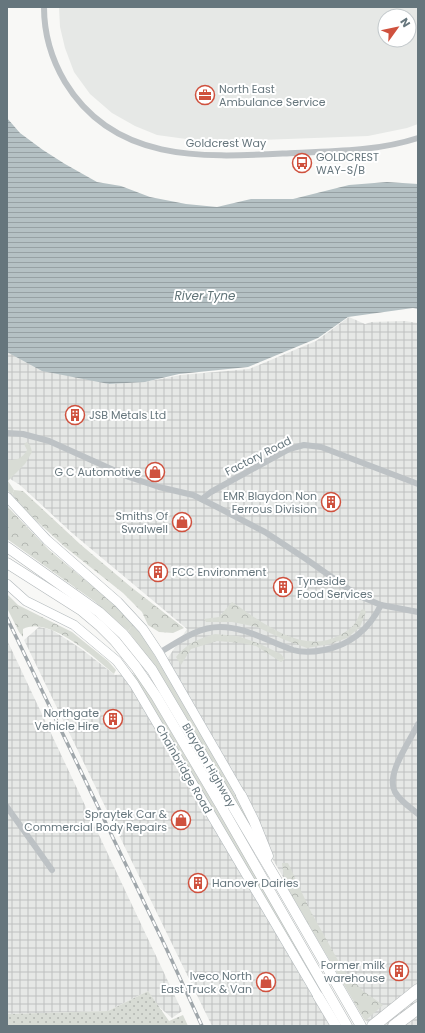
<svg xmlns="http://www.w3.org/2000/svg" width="425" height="1033" font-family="Poppins,sans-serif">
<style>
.built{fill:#e6e8e6;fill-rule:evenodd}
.industrial{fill:url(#industrial-grid)}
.grass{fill:#d8dcd5}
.forest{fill:url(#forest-crowns)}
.park{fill:url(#park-dots)}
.water{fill:url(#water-rules)}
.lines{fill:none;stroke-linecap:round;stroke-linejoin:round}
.secondary-casing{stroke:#b0b7ba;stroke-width:10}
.primary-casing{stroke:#b1b7b9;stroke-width:11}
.highway-casing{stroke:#b1b6b8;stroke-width:13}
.street{stroke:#bdc2c5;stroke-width:6}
.secondary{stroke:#fff;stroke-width:9}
.primary{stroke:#fff;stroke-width:10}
.highway{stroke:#fff;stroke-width:12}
.rail-casing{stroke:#a0a7ab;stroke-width:3.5}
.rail{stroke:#fff;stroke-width:2;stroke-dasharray:6;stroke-linecap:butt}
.labels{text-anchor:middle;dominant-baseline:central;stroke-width:4;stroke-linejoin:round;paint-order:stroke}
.poi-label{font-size:11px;fill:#66767d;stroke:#fff;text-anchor:end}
.street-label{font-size:11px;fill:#66767d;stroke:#fff}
.water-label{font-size:12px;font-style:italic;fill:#617478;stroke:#fff}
</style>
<defs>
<pattern id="industrial-grid" width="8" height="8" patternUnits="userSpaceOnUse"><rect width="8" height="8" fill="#e6e8e6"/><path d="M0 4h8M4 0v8" fill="none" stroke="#bec1c0"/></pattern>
<pattern id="forest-crowns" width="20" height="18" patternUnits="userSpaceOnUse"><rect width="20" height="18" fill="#d8dcd5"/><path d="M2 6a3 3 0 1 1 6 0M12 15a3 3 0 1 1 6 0" fill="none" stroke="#b3b7b2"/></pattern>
<pattern id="park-dots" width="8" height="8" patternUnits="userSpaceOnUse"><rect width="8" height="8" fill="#d8dcd5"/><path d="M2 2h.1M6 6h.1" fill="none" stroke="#b3b7b2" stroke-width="1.8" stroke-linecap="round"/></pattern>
<pattern id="water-rules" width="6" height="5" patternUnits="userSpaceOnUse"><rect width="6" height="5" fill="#b5c1c4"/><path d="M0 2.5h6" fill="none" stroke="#97a1a4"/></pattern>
</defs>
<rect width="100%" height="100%" fill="#f8f8f6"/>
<path class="built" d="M59,7h359v117l-11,4 -39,8 -160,6 -51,-7 -22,-9 -23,-13 -22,-19 -16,-22 -9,-24 -5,-21zM385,16h24v24h-24z"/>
<g class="industrial">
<polygon points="349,317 365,324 371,322 405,321 418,323 418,1026 369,1026 279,870 160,670 187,629 72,533 20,485 7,477 7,352 109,384 145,382 181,375 249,369 316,341"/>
<polygon points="39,627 52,630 80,648 115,675 134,673 341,1026 212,1026 24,640"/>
<polygon points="7,640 182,1011 172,1018 158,1006 148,991 108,1011 7,1014"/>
</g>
<g class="grass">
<path d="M27,442l3,3 2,7 -7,12 -17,17 6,9 -2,5 -5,-5v-30c10,0 15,-1 20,-10l-3,-6z"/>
<polygon points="133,625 145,639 155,656 218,764 256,834 259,844 153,664 128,631"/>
<polygon points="137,674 252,869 341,1026 134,676"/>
</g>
<g class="forest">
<polygon points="14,490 23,491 80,544 131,587 184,628 173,633 159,632 148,625 142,612 123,593 65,547 30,515 12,495"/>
<polygon points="7,506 49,550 114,604 133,625 128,631 94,601 7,539"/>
<path d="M7,594l11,11 54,27 36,29 8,9 -2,4c-19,-16 -65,-59 -91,-45v8l-4,-5 -12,-24z"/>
<path d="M232,602c30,20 70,54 108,33 13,-7 16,-11 21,-25l3,-1 2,3 -6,15 -13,11 -17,6 -23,4 -22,-8 -28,-13 -25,-5h-26l-2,-3 15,-2z"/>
<path d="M215,634l23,2 22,8 21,10 4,5 -4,3 -25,-16 -15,-3 -24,-2 -26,8 -10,16 -5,-8c13,-15 20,-17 39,-23z"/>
<polygon points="282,863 288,863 311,912 344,971 363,991 383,1005 365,1021 285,884"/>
</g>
<polygon class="park" points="148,991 169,1021 183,1015 188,1026 7,1026 7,1014 108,1011"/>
<polygon class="water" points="7,118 20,133 43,150 65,164 97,182 121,186 150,197 186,204 217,207 251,199 293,199 349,185 387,182 418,184 418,309 413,308 348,317 318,338 248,367 179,374 145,382 109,384 42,371 7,352"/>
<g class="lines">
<defs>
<g id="secondary">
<polyline points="7,497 47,540 118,602 143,629 159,653 241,795"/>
<polyline points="7,584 26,601 74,625 117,661 134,684 318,996"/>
</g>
<g id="primary">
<polyline points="7,547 99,612 123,634 152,670 282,889 361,1026"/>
<polyline points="7,563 81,610 100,626 115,641 136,667 156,696 221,806 347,1026"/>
<polyline points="241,795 254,821 268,856"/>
<polyline points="318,996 336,1026"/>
</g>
<g id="highway">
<polyline points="373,1026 418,990"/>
<polyline points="394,1026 418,1008"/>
</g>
</defs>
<use href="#secondary" class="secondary-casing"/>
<use href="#primary" class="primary-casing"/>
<use href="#highway" class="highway-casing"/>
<g class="street">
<path d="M44,7c0,26 8,53 21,75 51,84 145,75 230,71 41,-2 83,-2 123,-15"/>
<polyline points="7,433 23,434 49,441 129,477 159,487 193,495 219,508 265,532 306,559 357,595 381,605 418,612"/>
<polyline points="202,499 211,492 289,449 304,445 321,447 418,484"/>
<path d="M159,653c19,-11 38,-26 61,-26 26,0 49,15 73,23 10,3 21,2 31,0 27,-5 45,-21 57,-45"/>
<path d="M418,724c-8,17 -33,51 -23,68 5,9 16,16 23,22"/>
<polyline points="7,807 52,870"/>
</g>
<use href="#secondary" class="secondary"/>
<use href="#primary" class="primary"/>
<use href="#highway" class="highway"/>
<defs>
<polyline id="rail" points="7,618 167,950 202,1026"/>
</defs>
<use href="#rail" class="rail-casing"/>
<use href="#rail" class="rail"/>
</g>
<defs>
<symbol id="office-ring" viewBox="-11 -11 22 22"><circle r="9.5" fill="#fff" stroke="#cf513e" stroke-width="1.5"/><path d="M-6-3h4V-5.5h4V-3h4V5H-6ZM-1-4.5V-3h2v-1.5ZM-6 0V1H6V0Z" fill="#cf513e"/></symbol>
<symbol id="bus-ring" viewBox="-11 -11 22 22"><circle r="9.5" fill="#fff" stroke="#cf513e" stroke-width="1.5"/><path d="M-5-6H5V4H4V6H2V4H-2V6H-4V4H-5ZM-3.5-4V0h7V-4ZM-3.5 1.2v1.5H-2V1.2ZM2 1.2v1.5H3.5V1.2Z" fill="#cf513e"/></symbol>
<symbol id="building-ring" viewBox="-11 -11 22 22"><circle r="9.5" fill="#fff" stroke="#cf513e" stroke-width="1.5"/><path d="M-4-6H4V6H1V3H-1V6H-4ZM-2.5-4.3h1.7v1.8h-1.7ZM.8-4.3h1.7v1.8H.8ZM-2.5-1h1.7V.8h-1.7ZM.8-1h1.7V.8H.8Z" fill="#cf513e"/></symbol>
<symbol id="shop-ring" viewBox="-11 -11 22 22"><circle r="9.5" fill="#fff" stroke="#cf513e" stroke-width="1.5"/><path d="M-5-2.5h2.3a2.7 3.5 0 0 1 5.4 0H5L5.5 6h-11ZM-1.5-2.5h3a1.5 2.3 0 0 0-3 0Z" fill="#cf513e"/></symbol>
</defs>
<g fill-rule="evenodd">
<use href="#office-ring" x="194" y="84" width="22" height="22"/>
<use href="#bus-ring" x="291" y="152" width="22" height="22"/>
<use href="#building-ring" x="64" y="404" width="22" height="22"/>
<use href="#shop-ring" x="144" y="461" width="22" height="22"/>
<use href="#building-ring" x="320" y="491" width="22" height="22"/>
<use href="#shop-ring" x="171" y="511" width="22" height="22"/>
<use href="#building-ring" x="147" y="561" width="22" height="22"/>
<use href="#building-ring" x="272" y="576" width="22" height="22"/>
<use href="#building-ring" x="102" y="708" width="22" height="22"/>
<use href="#shop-ring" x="170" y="809" width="22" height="22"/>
<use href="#building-ring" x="187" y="872" width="22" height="22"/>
<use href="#building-ring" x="388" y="960" width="22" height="22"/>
<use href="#shop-ring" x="255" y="971" width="22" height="22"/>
</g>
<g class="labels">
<g class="poi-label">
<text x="219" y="89" text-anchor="start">North East<tspan x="219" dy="13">Ambulance Service</tspan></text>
<text x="316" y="157" text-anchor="start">GOLDCREST<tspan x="316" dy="13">WAY-S/B</tspan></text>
<text x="89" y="415" text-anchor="start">JSB Metals Ltd</text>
<text x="141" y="472">G C Automotive</text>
<text x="317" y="496">EMR Blaydon Non<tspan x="317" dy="13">Ferrous Division</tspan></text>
<text x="168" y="516">Smiths Of<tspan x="168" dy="13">Swalwell</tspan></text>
<text x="172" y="572" text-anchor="start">FCC Environment</text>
<text x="297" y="581" text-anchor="start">Tyneside<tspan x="297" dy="13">Food Services</tspan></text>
<text x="99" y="713">Northgate<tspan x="99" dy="13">Vehicle Hire</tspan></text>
<text x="167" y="814">Spraytek Car &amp;<tspan x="167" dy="13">Commercial Body Repairs</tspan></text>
<text x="212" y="883" text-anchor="start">Hanover Dairies</text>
<text x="385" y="965">Former milk<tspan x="385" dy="13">warehouse</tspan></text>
<text x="252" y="976">Iveco North<tspan x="252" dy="13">East Truck &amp; Van</tspan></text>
</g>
<g class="street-label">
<text x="226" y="143">Goldcrest Way</text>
<text transform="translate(258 456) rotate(-27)">Factory Road</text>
<text transform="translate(209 765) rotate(60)">Blaydon Highway</text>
<text transform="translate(184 769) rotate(60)">Chainbridge Road</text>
</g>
<g class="water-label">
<text x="205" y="295">River Tyne</text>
</g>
</g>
<rect width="425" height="1033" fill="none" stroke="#66767d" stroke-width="16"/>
<g transform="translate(397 28) rotate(57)"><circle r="19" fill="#ffffff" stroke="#c2c8cb"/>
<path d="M0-3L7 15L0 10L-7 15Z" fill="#cf513e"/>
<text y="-6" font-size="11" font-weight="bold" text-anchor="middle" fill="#66767d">N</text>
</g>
</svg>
